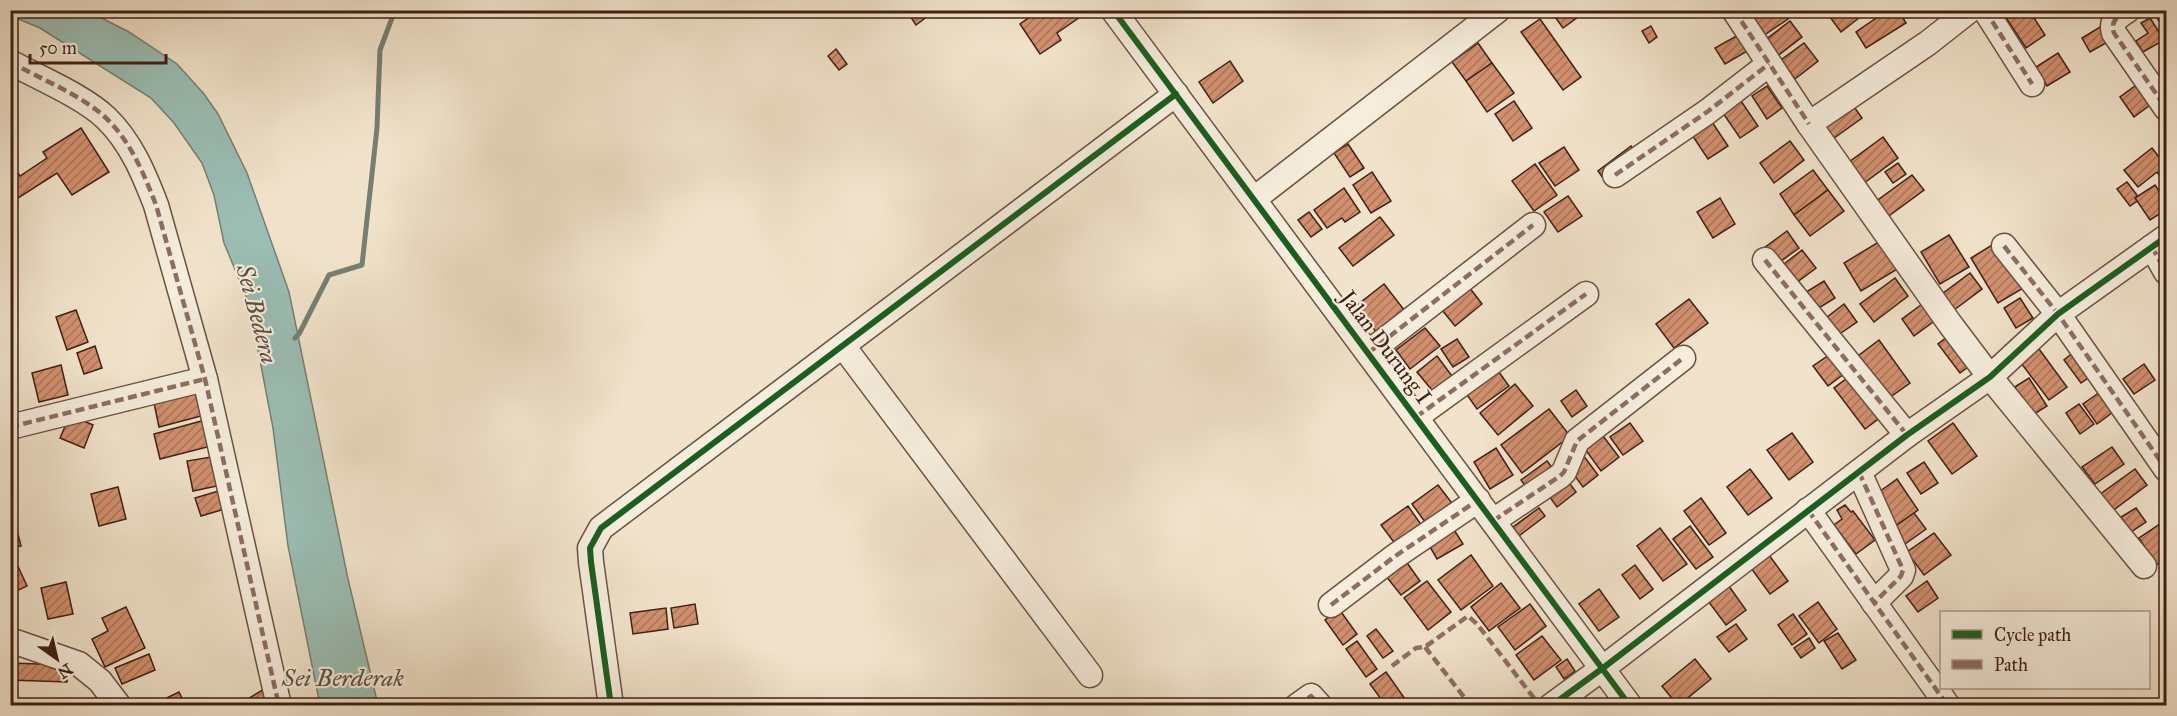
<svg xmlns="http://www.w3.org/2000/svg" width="2177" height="716" font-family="'IM FELL Great Primer',serif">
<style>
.water{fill:#9bbeb4;stroke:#777f74;stroke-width:1.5}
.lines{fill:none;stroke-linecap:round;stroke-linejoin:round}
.stream{stroke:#777f74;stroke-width:5}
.building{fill:url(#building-hatch);stroke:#402014;stroke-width:1.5}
.minor-casing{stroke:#6c5142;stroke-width:27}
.minor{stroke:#f6eddd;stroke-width:24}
.quiet{stroke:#8d6e63;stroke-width:4.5;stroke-dasharray:9 4.5;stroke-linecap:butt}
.cycleway-casing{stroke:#f6eddd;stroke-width:10}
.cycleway{stroke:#1b5e20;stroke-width:6}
.labels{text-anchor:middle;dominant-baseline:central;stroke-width:4.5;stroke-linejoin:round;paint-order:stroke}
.street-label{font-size:22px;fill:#402014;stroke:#f6eddd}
.water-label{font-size:24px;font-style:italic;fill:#5b4f44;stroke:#f6eddd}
</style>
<defs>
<pattern id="building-hatch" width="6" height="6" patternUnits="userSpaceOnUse" patternTransform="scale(1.5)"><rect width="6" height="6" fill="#d2906f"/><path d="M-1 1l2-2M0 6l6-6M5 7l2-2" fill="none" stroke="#ac755a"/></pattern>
</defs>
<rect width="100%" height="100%" fill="#f1e3cb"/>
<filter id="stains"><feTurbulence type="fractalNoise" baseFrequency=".00333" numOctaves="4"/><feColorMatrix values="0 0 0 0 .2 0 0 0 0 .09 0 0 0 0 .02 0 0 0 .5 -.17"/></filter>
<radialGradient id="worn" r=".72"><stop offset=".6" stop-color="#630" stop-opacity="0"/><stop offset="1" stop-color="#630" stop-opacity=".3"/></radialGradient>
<polygon class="water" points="10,11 88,11 129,32 177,64 204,94 218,114 247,173 289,292 348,579 378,705 320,705 288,546 273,428 249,303 224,243 214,195 202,163 174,123 151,98 40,28 11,16"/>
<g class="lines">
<polyline class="stream" points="295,338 299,334 329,275 362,265 377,128 380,50 395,10"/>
</g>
<g class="building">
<polygon points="906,10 936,10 916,25"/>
<polygon points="1040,10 1076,10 1080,17 1057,33 1061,40 1040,54 1020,24"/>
<polygon points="1550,10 1574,10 1578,17 1563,28"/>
<polygon points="1746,10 1783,10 1788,19 1763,36"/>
<polygon points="1837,10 1869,10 1841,32 1830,17"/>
<polygon points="1888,10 1898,10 1906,23 1866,48 1856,32"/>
<polygon points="2001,10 2029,10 2045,35 2026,48"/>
<polygon points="2152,10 2166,10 2166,32"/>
<polygon points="2150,18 2164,40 2143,52 2136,41 2148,33 2141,23"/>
<polygon points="1540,19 1581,77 1563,90 1521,32"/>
<polygon points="1790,21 1802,37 1776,57 1764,41"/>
<polygon points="2105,24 2113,39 2090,52 2082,38"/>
<polygon points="1651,26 1657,37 1649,43 1642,31"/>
<polygon points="1740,34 1749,50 1725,64 1715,48"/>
<polygon points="1478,43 1492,63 1466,81 1452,62"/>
<polygon points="1804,43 1818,61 1795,79 1781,60"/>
<polygon points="836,49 847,64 839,70 828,56"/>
<polygon points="2058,53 2070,72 2047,86 2036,67"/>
<polygon points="1230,61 1243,81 1213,103 1199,82"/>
<polygon points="1492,63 1514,93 1487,112 1466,81"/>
<polygon points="2143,80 2158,99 2134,117 2120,97"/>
<polygon points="1767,86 1782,108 1767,119 1752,96"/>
<polygon points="1514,101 1532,128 1513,141 1495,114"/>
<polygon points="1741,101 1758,126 1740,138 1723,113"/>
<polygon points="1850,101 1862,118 1830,141 1818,124"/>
<polygon points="1712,122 1728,146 1708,159 1692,135"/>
<polygon points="81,128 109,172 72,195 57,173 15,200 10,193 10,162 20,176 47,158 43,152"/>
<polygon points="1883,137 1898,158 1860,186 1845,165"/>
<polygon points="1790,141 1804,160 1774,183 1760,163"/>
<polygon points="1348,144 1364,168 1350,177 1334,153"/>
<polygon points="1631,146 1638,156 1605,181 1598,171"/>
<polygon points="1564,147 1579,170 1555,186 1539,163"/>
<polygon points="2152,148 2166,166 2166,177 2163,180 2157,172 2138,187 2124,170"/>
<polygon points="1898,163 1906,174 1893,183 1885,172"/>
<polygon points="1535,164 1557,195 1534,211 1512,181"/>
<polygon points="1813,170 1828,190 1794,215 1780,194"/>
<polygon points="1372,172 1391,201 1371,213 1353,185"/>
<polygon points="1912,175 1924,190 1882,221 1871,205"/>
<polygon points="2127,182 2140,199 2130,206 2117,189"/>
<polygon points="2155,185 2159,191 2166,185 2166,215 2164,211 2150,220 2135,198"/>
<polygon points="1344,188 1360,212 1345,222 1342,218 1327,228 1314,210"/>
<polygon points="1828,190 1844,211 1810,236 1794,215"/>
<polygon points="1568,196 1582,216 1558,232 1544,212"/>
<polygon points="1720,198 1735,224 1713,238 1697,212"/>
<polygon points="1309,212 1322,229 1311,237 1298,220"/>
<polygon points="1380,217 1394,235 1353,266 1339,248"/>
<polygon points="1787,231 1799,248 1777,264 1764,248"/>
<polygon points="1949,235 1969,267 1940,284 1921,252"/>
<polygon points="1882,240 1899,268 1861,291 1844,263"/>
<polygon points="1997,242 2025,287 1998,303 1971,258"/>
<polygon points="1802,250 1816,268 1792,286 1779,268"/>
<polygon points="1970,273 1982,289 1954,310 1942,294"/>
<polygon points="1895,278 1908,296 1874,322 1860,304"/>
<polygon points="1824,281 1835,298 1814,311 1803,294"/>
<polygon points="1466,283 1482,304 1455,326 1438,305"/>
<polygon points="1384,284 1405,311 1377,333 1356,306"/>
<polygon points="2020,298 2033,318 2016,328 2004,308"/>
<polygon points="1689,299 1708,323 1674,348 1656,324"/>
<polygon points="1925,302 1937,319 1914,336 1902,319"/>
<polygon points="1844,304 1857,322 1838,335 1826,318"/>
<polygon points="76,310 88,342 67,350 56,317"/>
<polygon points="1425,328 1440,346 1410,369 1396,350"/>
<polygon points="1951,334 1973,363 1960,373 1938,344"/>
<polygon points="1457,339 1469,357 1453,367 1441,349"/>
<polygon points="1879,340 1910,383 1889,398 1858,356"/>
<polygon points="95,346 102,368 84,374 77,353"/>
<polygon points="2079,348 2097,372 2081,383 2064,360"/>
<polygon points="2039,349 2067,387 2049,400 2021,363"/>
<polygon points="1835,351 1849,370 1828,386 1813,366"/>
<polygon points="1437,356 1455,380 1436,395 1417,372"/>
<polygon points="2144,364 2155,380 2134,394 2123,379"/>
<polygon points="61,365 68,395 39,402 32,373"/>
<polygon points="1496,368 1509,386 1477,409 1465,392"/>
<polygon points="1854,373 1885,414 1865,429 1834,388"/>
<polygon points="2029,378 2047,406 2031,416 2013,388"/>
<polygon points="1515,384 1533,406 1498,435 1480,413"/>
<polygon points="199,386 205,415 159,427 153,398"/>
<polygon points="1576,390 1587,406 1572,417 1561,401"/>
<polygon points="2103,390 2117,409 2097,424 2083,404"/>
<polygon points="2079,404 2094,424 2080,434 2066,413"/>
<polygon points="1549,409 1570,436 1522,473 1501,445"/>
<polygon points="70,415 93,425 84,448 60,438"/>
<polygon points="205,420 211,446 160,459 154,434"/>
<polygon points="1630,423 1643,441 1623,455 1610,437"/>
<polygon points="1953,423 1977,456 1952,474 1928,441"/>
<polygon points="1600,432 1619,457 1601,471 1582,445"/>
<polygon points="1792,433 1813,462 1789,480 1767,450"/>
<polygon points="2112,447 2124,464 2095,484 2082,467"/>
<polygon points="1496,448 1513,475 1490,489 1474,462"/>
<polygon points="1583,455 1598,475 1583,487 1568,467"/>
<polygon points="211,457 217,486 193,491 187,461"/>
<polygon points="1547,461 1557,474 1530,493 1521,480"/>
<polygon points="1924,462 1938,483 1921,494 1907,473"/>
<polygon points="1750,469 1772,498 1748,515 1727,487"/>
<polygon points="2135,469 2147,485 2111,512 2099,495"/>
<polygon points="1565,477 1576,492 1557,507 1546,492"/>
<polygon points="1897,479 1918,510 1893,528 1872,497"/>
<polygon points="1438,485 1455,507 1428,526 1412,504"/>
<polygon points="118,487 126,519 99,526 91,494"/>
<polygon points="222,490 228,508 201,516 195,498"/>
<polygon points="1701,498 1726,533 1709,545 1684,511"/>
<polygon points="1845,505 1851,512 1853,511 1875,540 1856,554 1834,525 1842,519 1837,510"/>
<polygon points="1408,506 1422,526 1396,545 1381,525"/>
<polygon points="1539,508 1545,516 1519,536 1513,527"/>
<polygon points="2136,508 2146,522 2131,532 2121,517"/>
<polygon points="1914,513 1926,529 1905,544 1893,528"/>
<polygon points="2166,520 2166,558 2156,565 2139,538"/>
<polygon points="1451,525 1463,544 1437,559 1426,540"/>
<polygon points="1690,526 1713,557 1696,569 1673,539"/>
<polygon points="1660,528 1687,564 1663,581 1637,546"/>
<polygon points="17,530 21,546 10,549 10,531"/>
<polygon points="1934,533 1951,555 1924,575 1907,552"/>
<polygon points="1766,551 1788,581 1770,594 1748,564"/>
<polygon points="1471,555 1493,586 1461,610 1438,580"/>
<polygon points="1405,560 1420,581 1401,595 1385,575"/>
<polygon points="16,562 27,586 10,594 10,565"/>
<polygon points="1635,565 1653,589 1640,599 1622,575"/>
<polygon points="1427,581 1451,612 1428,630 1404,598"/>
<polygon points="1927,581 1938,598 1918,612 1906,596"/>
<polygon points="66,582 73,614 48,619 41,588"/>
<polygon points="1726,582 1746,610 1726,625 1705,597"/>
<polygon points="1501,583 1520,608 1489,631 1471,607"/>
<polygon points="1599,589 1619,617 1599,631 1579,604"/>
<polygon points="1818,602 1837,629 1819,643 1799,616"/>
<polygon points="695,604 698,624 674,628 671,608"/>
<polygon points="1530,604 1546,626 1515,650 1498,627"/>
<polygon points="126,607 145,648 105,667 92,639 108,631 102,618"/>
<polygon points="666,608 668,629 633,634 630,613"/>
<polygon points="1339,609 1357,634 1343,645 1325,620"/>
<polygon points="1793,614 1807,634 1792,645 1778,625"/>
<polygon points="1736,624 1747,639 1729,652 1717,637"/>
<polygon points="1376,629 1393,651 1383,658 1367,636"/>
<polygon points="1838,633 1856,660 1842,669 1824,641"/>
<polygon points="1542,636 1561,660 1534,680 1516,655"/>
<polygon points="1809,638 1815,648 1801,658 1794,648"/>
<polygon points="1357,641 1377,669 1366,677 1346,649"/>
<polygon points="149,654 155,670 122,684 115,668"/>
<polygon points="1567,659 1575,671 1564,679 1556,667"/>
<polygon points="1695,659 1711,679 1678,706 1662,686"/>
<polygon points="10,663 68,665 67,682 10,680"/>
<polygon points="1386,672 1410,706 1386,706 1370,684"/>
<polygon points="11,686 20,706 10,706"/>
<polygon points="264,689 274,706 245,706 243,702"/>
<polygon points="179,692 186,706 152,706 152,705"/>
<polygon points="1602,699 1604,706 1569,706"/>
</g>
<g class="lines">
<defs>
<g id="minor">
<polyline points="1113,10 1630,706"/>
<polyline points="1734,10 1809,124 1950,324 1990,377 2144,566"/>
<polyline points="1985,10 2032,84"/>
<path d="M2128,10c-10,7 -18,10 -14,23l52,75"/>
<path d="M10,62c29,16 73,34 96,56 25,24 38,56 50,87l49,174 74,327"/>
<polyline points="1809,124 1928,43 1970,10"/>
<polyline points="1615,175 1707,112 1769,64"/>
<polyline points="1254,199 1498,10"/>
<polyline points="2004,246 2058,314 2166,469"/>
<polyline points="2152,247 2166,272"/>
<polyline points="1765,260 1907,435"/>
<polyline points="843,346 1090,675"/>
<polyline points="1368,353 1533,225"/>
<polyline points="1416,417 1586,294"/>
<polyline points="10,427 205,379"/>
<polyline points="1859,472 1903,570 1901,576 1874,603"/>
<polyline points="1808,510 1948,706"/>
<polyline points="1493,521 1560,476 1564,472 1577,441 1683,358"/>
<polyline points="1331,605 1394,557 1478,500"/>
<polyline points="10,640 79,664 100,681 119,706"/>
<polyline points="611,706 591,562 590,548 601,528 1176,94"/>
<polyline points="1297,706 1311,696 1320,706"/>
<polyline points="1551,706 1603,668 1907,435 1990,377 2058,314 2166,237"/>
</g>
</defs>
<use href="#minor" class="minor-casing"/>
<use href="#minor" class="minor"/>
<g class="quiet">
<polyline points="1734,10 1809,124"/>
<polyline points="1985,10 2032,84"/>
<path d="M2128,10c-10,7 -18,10 -14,23l52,75"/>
<path d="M10,62c29,16 73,34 96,56 25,24 38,56 50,87l49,174 74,327"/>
<polyline points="1615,175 1707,112 1769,64"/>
<polyline points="2004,246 2058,314 2166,469"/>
<polyline points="2152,247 2166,272"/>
<polyline points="1765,260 1907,435"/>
<polyline points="1368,353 1533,225"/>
<polyline points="1416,417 1586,294"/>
<polyline points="10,427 205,379"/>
<polyline points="1859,472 1903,570 1901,576 1874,603"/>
<polyline points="1808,510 1948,706"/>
<polyline points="1493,521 1560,476 1564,472 1577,441 1683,358"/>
<polyline points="1331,605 1394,557 1478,500"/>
<polyline points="1425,647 1471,706"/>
<polyline points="1392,666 1416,648 1425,647 1468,616 1477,624 1540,706"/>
<polyline points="1297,706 1311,696 1320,706"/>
</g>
<defs>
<g id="cycleway">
<polyline points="1113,10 1630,706"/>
<polyline points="611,706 591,562 590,548 601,528 1176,94"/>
<polyline points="1551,706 1603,668 1907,435 1990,377 2058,314 2166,237"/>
</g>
</defs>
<use href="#cycleway" class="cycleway-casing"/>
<use href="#cycleway" class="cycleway"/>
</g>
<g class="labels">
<g class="street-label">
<text transform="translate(1386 347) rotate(53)">Jalan Durung I</text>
</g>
<g class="water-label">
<text transform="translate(257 314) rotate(75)">Sei Bedera</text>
<text x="343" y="678">Sei Berderak</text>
</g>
</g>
<rect width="2177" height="716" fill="none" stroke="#f1e3cb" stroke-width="36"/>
<rect x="12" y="12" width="2153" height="692" fill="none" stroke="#402014" stroke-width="3"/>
<rect x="18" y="18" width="2141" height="680" fill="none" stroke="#402014" stroke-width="1.5"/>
<rect x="1940" y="611" width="210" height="78" fill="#f6eddd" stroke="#ad9b8d" stroke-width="1.5"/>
<rect x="1952" y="630" width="30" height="9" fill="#1b5e20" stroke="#ad9b8d" stroke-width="1.5"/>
<text x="1994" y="641" font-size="18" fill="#402014">Cycle path</text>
<rect x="1952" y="660" width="30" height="9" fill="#8d6e63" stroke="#ad9b8d" stroke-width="1.5"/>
<text x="1994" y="671" font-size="18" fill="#402014">Path</text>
<g transform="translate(57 659) rotate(146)" stroke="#f6eddd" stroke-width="4.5" paint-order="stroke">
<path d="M0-4.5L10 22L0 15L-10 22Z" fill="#402014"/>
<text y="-9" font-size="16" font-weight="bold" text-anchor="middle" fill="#402014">N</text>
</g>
<path d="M30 54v9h136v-9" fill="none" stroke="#402014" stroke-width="3"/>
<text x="39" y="54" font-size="18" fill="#402014" stroke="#f6eddd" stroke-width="4.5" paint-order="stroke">50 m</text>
<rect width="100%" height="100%" filter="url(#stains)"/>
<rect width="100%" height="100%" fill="url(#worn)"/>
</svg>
